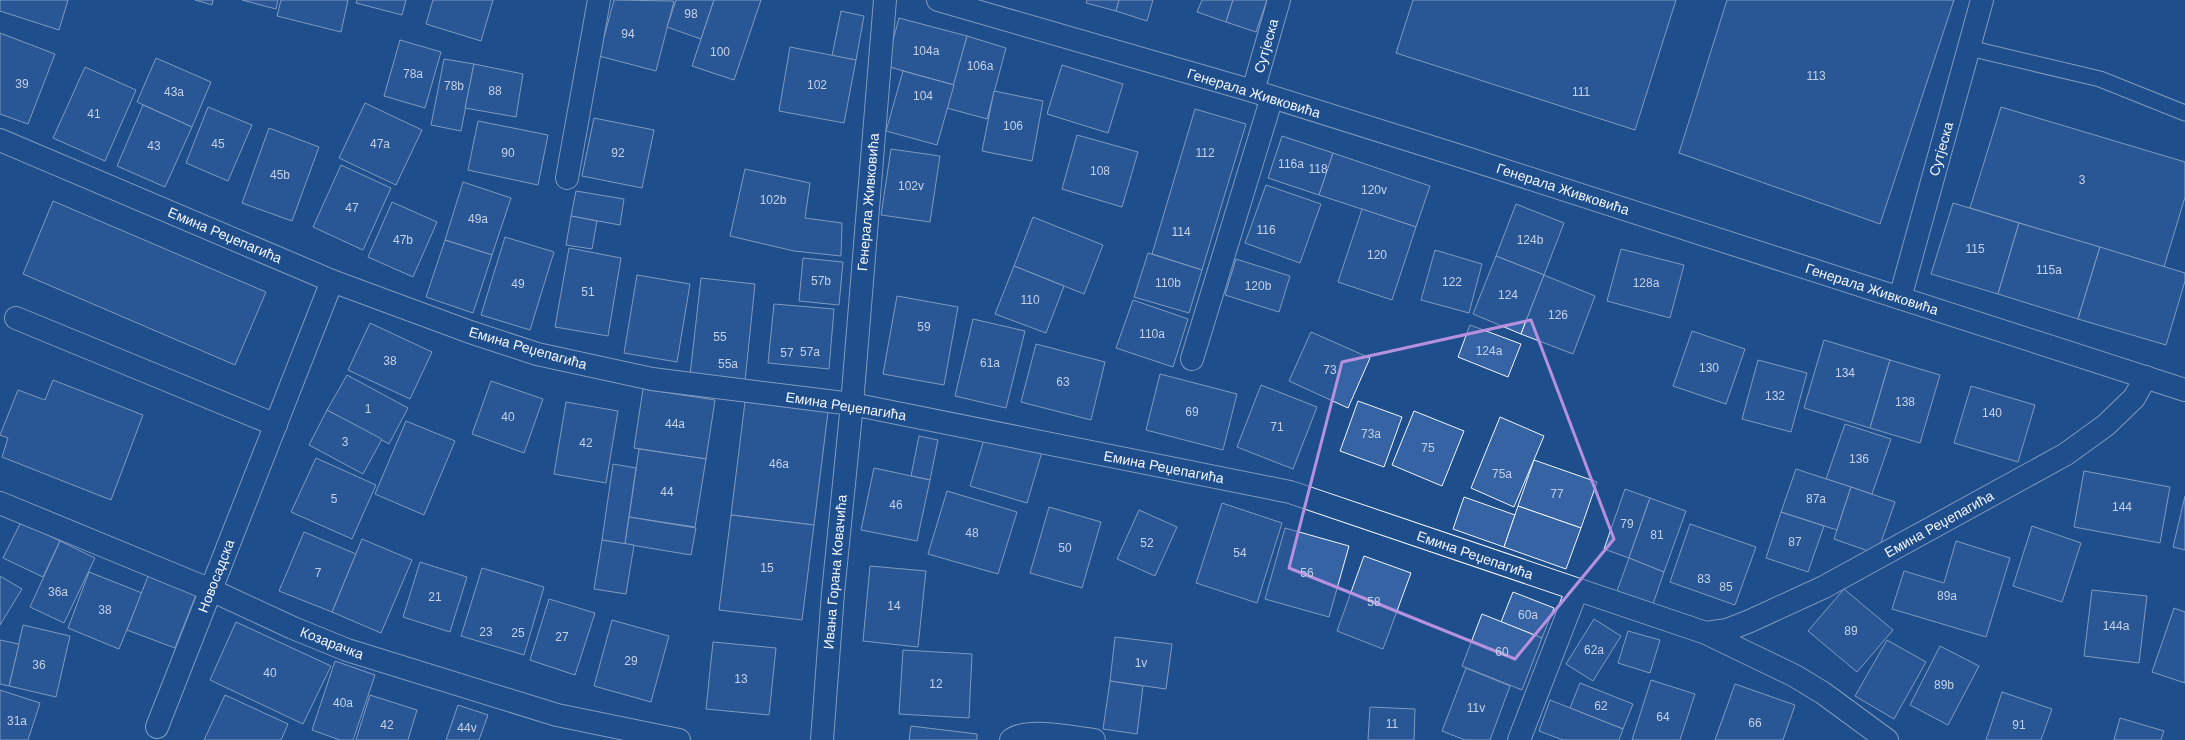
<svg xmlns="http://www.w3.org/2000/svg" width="2185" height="740" font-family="Arial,sans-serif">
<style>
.building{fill:#3563a3;stroke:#f2f6ff}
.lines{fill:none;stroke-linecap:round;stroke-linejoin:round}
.lane-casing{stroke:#f2f6ff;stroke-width:17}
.street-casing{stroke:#f2f6ff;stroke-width:24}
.secondary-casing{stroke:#f2f6ff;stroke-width:24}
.lane{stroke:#1f4e8c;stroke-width:15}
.street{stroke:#1f4e8c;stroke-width:22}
.secondary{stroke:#1f4e8c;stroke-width:22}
.marked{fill:none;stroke:#b691df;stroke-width:3;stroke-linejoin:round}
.labels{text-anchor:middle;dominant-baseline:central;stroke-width:3;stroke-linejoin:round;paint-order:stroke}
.number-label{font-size:12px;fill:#c3d1e8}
.street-label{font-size:14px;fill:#f2f6ff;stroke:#1f4e8c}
</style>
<rect width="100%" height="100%" fill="#1f4e8c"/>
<g class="building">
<polygon points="0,0 68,0 59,30 0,11"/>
<polygon points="195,0 213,0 212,5"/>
<polygon points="242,0 278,0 276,9"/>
<polygon points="281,0 348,0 341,32 277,16"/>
<polygon points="357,0 406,0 402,15 356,3"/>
<polygon points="433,0 493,0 481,41 426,24"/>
<polygon points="614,0 674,1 656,71 599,56"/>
<polygon points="676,0 714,0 701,39 667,27"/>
<polygon points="714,0 761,0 734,80 692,66"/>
<polygon points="1087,0 1119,0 1116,11 1086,3"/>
<polygon points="1119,0 1153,0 1147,21 1116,11"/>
<polygon points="1202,0 1233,0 1226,22 1197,12"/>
<polygon points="1233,0 1267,0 1256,32 1226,22"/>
<polygon points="1413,0 1676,0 1635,130 1396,53"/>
<polygon points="1727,0 1954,0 1880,224 1679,153"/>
<polygon points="841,11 864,16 856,60 832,56"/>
<polygon points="899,18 967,36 954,85 886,66"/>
<polygon points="0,33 55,54 28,124 0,114"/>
<polygon points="967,36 1006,48 987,119 947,108"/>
<polygon points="400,40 441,52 425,108 384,96"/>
<polygon points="790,47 856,60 844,123 779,111"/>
<polygon points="156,58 211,82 192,127 137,102"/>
<polygon points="444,59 474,64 461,131 431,125"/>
<polygon points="474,64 523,74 516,117 465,108"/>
<polygon points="1062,65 1123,84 1108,133 1047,114"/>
<polygon points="85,67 136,90 105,161 53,138"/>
<polygon points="903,71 954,85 937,145 886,131"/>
<polygon points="994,91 1043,101 1032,161 982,151"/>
<polygon points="365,103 422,130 396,185 339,158"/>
<polygon points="143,105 192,127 165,187 117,166"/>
<polygon points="208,107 252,125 228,181 186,163"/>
<polygon points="2001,107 2185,162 2185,197 2164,267 1970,208"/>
<polygon points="1195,109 1246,124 1202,270 1152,254"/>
<polygon points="594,118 654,130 642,188 582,176"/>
<polygon points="478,121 548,135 538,185 468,170"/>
<polygon points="269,128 319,147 292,221 242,203"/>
<polygon points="1077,135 1138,152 1122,207 1062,189"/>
<polygon points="1282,136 1333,153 1319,195 1268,178"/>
<polygon points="891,149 940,156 930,222 881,215"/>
<polygon points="1333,153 1430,186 1416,227 1319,195"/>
<polygon points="341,165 391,188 363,250 313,227"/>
<polygon points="745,169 810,183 805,218 842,223 841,256 794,251 730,236"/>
<polygon points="463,182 511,198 492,255 445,240"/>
<polygon points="1266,185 1321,204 1300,263 1245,243"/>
<polygon points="576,191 624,199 620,225 571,216"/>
<polygon points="53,201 266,292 235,365 23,274"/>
<polygon points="392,202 437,222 413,277 368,257"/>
<polygon points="1953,203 2019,223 1998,294 1931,274"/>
<polygon points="1516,204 1564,223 1544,275 1496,256"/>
<polygon points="1362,209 1416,227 1392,300 1338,282"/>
<polygon points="571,216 597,221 592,249 566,245"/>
<polygon points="1033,217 1103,245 1084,294 1014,266"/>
<polygon points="2019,223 2100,247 2078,319 1998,294"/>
<polygon points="505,237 554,252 530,330 481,315"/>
<polygon points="445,240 492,255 473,313 426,297"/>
<polygon points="2100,247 2185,273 2185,281 2166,345 2078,319"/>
<polygon points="569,248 621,258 608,336 555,327"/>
<polygon points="1621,249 1684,265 1670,318 1607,301"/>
<polygon points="1435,250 1482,264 1469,313 1421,300"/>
<polygon points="1148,253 1202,270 1189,313 1134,297"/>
<polygon points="1496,256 1544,275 1521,334 1473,314"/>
<polygon points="803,258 843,262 839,305 799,301"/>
<polygon points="1236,259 1290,276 1279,312 1225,295"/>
<polygon points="1014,266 1064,286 1046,333 995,314"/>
<polygon points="637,275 690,284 677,362 624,353"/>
<polygon points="1544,275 1595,296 1573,354 1521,334"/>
<polygon points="701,278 755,284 745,381 690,375"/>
<polygon points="897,296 958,307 944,385 883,374"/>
<polygon points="1133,300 1188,319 1173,367 1116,348"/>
<polygon points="774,304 834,309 829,369 768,363"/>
<polygon points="973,319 1025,331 1006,408 955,396"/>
<polygon points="370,323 432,352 410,399 348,370"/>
<polygon points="1470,325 1521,344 1508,377 1458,357"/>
<polygon points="1692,331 1745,349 1726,404 1673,386"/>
<polygon points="1311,332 1370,358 1348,408 1289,381"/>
<polygon points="1824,340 1890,360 1870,428 1804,408"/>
<polygon points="1036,344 1105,362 1091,420 1021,402"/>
<polygon points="1758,360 1807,373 1791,432 1742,419"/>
<polygon points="1890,360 1940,375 1920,443 1870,428"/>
<polygon points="1160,374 1237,394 1223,450 1146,430"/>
<polygon points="347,375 408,408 389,444 327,410"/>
<polygon points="53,380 143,415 111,500 2,457 8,438 0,435 18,390 45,400"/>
<polygon points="491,381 543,399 524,453 472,434"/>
<polygon points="1261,385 1317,407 1293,469 1237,447"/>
<polygon points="1971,386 2035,405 2018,462 1954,443"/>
<polygon points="643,389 715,400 706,459 634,448"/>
<polygon points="1358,401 1402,417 1384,467 1340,451"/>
<polygon points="566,402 618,411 606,483 554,474"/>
<polygon points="745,402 828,412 814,525 731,515"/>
<polygon points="327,410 382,439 363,474 309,445"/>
<polygon points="1414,411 1464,431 1442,486 1392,465"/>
<polygon points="1500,417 1544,436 1514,507 1471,488"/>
<polygon points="406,421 455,441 424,515 375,494"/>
<polygon points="1845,424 1891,439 1872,494 1826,479"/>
<polygon points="919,436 938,440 930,480 911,476"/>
<polygon points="985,436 1042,452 1027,503 970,486"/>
<polygon points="639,449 706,459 695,527 629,517"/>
<polygon points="316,458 376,485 352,539 291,512"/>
<polygon points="1534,460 1597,482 1581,528 1518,506"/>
<polygon points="613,464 636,468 625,544 602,540"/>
<polygon points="874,468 930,480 917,541 861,530"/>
<polygon points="1796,469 1851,487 1837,530 1781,512"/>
<polygon points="2084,471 2170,487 2160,543 2074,527"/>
<polygon points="1851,487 1895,502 1877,554 1834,539"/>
<polygon points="1625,489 1650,498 1629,558 1604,549"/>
<polygon points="947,491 1017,512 998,574 928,554"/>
<polygon points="2185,496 2185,550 2173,547"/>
<polygon points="1464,497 1515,515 1504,547 1453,529"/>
<polygon points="1650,498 1686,511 1664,572 1629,558"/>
<polygon points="1222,503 1282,523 1257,603 1196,583"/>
<polygon points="1518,506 1581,528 1566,569 1504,547"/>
<polygon points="1049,507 1101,522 1082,588 1030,573"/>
<polygon points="1139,510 1177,527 1155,576 1117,559"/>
<polygon points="1781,512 1824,526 1808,572 1766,558"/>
<polygon points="731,515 814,525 802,620 719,610"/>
<polygon points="629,517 696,528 691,555 625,544"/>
<polygon points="21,522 60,541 43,577 3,558"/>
<polygon points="1690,524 1756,547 1735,605 1670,582"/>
<polygon points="2032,526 2081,543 2062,602 2013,586"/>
<polygon points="1285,528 1349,546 1329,617 1265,599"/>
<polygon points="304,532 356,554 332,612 279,591"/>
<polygon points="362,539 412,560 381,633 332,612"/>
<polygon points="602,540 634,545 626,594 594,589"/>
<polygon points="60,541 95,558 64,623 30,607"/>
<polygon points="1956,541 2010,558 1986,637 1892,609 1904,571 1944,583"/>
<polygon points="1364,556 1411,573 1383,649 1337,631"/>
<polygon points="1629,558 1664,572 1653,604 1617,591"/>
<polygon points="420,562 467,577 450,632 403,617"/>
<polygon points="870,566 926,571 918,647 863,641"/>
<polygon points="482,568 544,587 524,655 461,636"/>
<polygon points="89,572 142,593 119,649 68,628"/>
<polygon points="0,576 22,589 0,625"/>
<polygon points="148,576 196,595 175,648 127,630"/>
<polygon points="1844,589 1893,630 1857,672 1808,631"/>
<polygon points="2092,590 2147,596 2139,663 2084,656"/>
<polygon points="1513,592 1554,608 1542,638 1501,622"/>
<polygon points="549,599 595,613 575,675 530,660"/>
<polygon points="2174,608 2185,612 2185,683 2152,672"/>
<polygon points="1482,614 1542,638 1522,690 1462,666"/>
<polygon points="1594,619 1621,636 1593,681 1566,664"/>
<polygon points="612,620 669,636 651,702 594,686"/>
<polygon points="236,622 331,666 303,724 210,680"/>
<polygon points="23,625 70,636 56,697 9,686"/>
<polygon points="1628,631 1660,640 1650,673 1618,663"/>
<polygon points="1115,637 1172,644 1166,689 1110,681"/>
<polygon points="0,640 19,644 9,686 0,684"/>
<polygon points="1887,640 1926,662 1894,719 1855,696"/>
<polygon points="713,642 776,648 769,715 706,709"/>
<polygon points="1940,646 1979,666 1948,725 1910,705"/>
<polygon points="903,650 972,654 969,718 899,714"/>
<polygon points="335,661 375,675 353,740 340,740 312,730"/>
<polygon points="1466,668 1510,686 1490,740 1465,740 1442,731"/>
<polygon points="1651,680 1695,694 1680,740 1632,740"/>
<polygon points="1110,681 1143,686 1137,734 1103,729"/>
<polygon points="1580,683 1633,704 1623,729 1570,708"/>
<polygon points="1735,684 1795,705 1783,740 1715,740"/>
<polygon points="0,690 40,703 28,740 0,740"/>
<polygon points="2002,692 2052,709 2041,740 1986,740"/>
<polygon points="225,695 288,724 281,740 204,740"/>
<polygon points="370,695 417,710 408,740 356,740"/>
<polygon points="1550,700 1623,729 1619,740 1563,740 1539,731"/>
<polygon points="458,705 488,715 479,740 446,740"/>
<polygon points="1370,707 1415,709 1414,740 1368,740"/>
<polygon points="2120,718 2164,731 2161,740 2114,740"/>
<polygon points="911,726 977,734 977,740 909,740"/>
</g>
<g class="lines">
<defs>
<polyline id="lane" points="1969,48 2100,79 2185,113"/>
<g id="street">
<polyline points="1253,91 1279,0"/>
<polyline points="0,140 332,281 470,332 537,354 652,379 852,404 1290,492 1706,633 1795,676 1823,693 1887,740"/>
<polyline points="567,178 599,0"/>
<polyline points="1900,298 1982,0"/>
<polyline points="16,318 276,425"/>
<polyline points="1192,359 1272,97"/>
<polyline points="0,503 211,590 293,628 347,650 557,715 679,740"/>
<polyline points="1706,633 1727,630 1750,621 1824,587 2066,454 2106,425 2134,398 2146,377"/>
<polyline points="157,727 332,281"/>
<polyline points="822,740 833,593 852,404 885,0"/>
<path d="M1011,740c16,-13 63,-2 83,0"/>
<polyline points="1519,740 1577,590"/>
</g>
<polyline id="secondary" points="938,0 1253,91 1460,156 2185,390"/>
</defs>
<use href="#lane" class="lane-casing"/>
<use href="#street" class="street-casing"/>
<use href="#secondary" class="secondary-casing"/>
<use href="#lane" class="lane"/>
<use href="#street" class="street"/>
<use href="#secondary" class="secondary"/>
</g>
<path d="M0 0H2185V740H0ZM1531,320l83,219 -99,120 -226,-91 53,-206z" fill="#1f4e8c" fill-opacity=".55" fill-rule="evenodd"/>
<path class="marked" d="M1531,320l83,219 -99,120 -226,-91 53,-206z"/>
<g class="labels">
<g class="number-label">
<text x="691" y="14">98</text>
<text x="628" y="34">94</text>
<text x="926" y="51">104a</text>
<text x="720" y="52">100</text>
<text x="980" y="66">106a</text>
<text x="413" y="74">78a</text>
<text x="1816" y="76">113</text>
<text x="22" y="84">39</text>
<text x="817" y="85">102</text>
<text x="454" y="86">78b</text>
<text x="495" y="91">88</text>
<text x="174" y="92">43a</text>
<text x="1581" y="92">111</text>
<text x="923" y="96">104</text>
<text x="94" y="114">41</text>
<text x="1013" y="126">106</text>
<text x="218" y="144">45</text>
<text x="380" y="144">47a</text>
<text x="154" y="146">43</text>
<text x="508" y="153">90</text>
<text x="618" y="153">92</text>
<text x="1205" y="153">112</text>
<text x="1291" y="164">116a</text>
<text x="1318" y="169">118</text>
<text x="1100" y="171">108</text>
<text x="280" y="175">45b</text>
<text x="2082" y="180">3</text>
<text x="911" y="186">102v</text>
<text x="1374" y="190">120v</text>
<text x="773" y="200">102b</text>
<text x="352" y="208">47</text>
<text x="478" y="219">49a</text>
<text x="1266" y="230">116</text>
<text x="1181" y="232">114</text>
<text x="403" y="240">47b</text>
<text x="1530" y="240">124b</text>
<text x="1975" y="249">115</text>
<text x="1377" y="255">120</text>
<text x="2049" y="270">115a</text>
<text x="821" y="281">57b</text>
<text x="1452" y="282">122</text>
<text x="1168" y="283">110b</text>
<text x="1646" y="283">128a</text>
<text x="518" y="284">49</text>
<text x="1258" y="286">120b</text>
<text x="588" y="292">51</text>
<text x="1508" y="295">124</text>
<text x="1030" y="300">110</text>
<text x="1558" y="315">126</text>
<text x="924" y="327">59</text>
<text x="1152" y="334">110a</text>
<text x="720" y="337">55</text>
<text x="1489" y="351">124a</text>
<text x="810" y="352">57a</text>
<text x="787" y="353">57</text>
<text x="390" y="361">38</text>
<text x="990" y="363">61a</text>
<text x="728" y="364">55a</text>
<text x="1709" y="368">130</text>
<text x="1330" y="370">73</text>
<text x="1845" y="373">134</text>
<text x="1063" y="382">63</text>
<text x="1775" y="396">132</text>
<text x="1905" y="402">138</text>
<text x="368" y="409">1</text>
<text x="1192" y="412">69</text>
<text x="1992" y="413">140</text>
<text x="508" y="417">40</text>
<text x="675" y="424">44a</text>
<text x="1277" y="427">71</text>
<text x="1371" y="434">73a</text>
<text x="345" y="442">3</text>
<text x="586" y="443">42</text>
<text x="1428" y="448">75</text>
<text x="1859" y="459">136</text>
<text x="779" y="464">46a</text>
<text x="1502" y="474">75a</text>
<text x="667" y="492">44</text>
<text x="1557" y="494">77</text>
<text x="334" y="499">5</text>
<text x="1816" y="499">87a</text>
<text x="896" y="505">46</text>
<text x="2122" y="507">144</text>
<text x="1627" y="524">79</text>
<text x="972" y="533">48</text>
<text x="1657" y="535">81</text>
<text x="1795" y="542">87</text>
<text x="1147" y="543">52</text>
<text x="1065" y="548">50</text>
<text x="1240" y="553">54</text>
<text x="767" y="568">15</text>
<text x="318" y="573">7</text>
<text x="1307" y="573">56</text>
<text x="1704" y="579">83</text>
<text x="1726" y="587">85</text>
<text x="58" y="592">36a</text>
<text x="1947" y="596">89a</text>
<text x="435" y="597">21</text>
<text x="1374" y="602">58</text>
<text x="894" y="606">14</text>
<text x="105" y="610">38</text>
<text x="1528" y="615">60a</text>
<text x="2116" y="626">144a</text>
<text x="1851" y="631">89</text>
<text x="486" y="632">23</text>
<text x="518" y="633">25</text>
<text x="562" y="637">27</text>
<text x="1594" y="650">62a</text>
<text x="1502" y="652">60</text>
<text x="631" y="661">29</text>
<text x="1141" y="663">1v</text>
<text x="39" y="665">36</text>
<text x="270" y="673">40</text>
<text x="741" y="679">13</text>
<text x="936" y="684">12</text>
<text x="1944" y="685">89b</text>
<text x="343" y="703">40a</text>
<text x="1601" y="706">62</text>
<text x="1476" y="708">11v</text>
<text x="1663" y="717">64</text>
<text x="17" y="721">31a</text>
<text x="1755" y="723">66</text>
<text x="1392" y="724">11</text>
<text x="387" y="725">42</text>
<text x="2019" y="725">91</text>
<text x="467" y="728">44v</text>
</g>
<g class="street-label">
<text transform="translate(1266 46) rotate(-74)">Сутјеска</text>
<text transform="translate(1254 93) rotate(17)">Генерала Живковића</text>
<text transform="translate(1941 149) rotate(-74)">Сутјеска</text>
<text transform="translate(1563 189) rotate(18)">Генерала Живковића</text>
<text transform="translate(868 202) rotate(-85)">Генерала Живковића</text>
<text transform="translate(225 235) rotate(23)">Емина Реџепагића</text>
<text transform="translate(1872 289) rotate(18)">Генерала Живковића</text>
<text transform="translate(528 348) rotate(16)">Емина Реџепагића</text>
<text transform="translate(846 406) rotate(9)">Емина Реџепагића</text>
<text transform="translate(1164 467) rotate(11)">Емина Реџепагића</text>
<text transform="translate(1939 524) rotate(-29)">Емина Реџепагића</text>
<text transform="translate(1475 555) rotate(19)">Емина Реџепагића</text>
<text transform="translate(835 572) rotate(-85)">Ивана Горана Ковачића</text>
<text transform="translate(216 576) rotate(-69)">Новосадска</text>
<text transform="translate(332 643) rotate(21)">Козарачка</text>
</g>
</g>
</svg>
